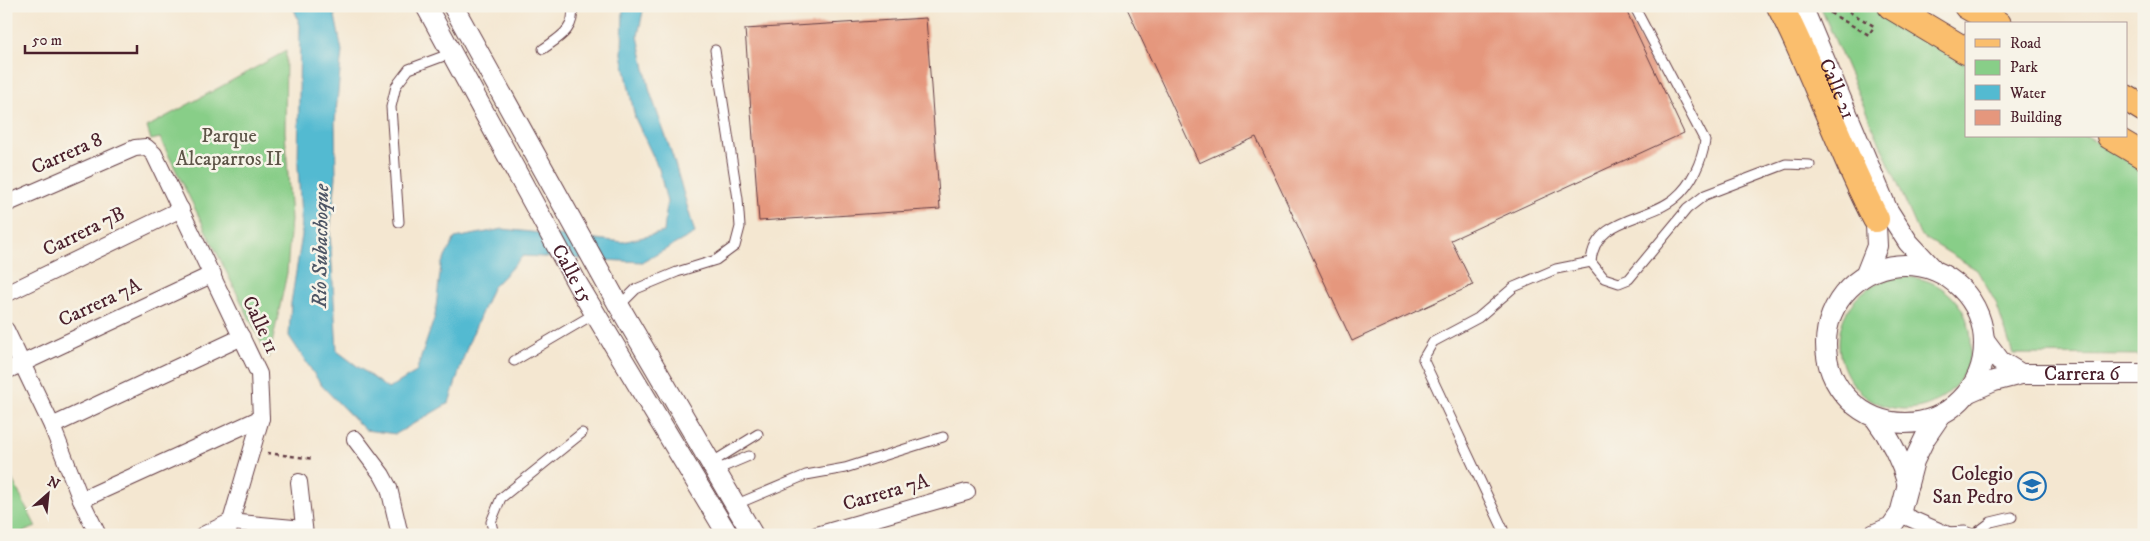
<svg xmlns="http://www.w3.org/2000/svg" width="2150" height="541" font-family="'IM FELL DW Pica',serif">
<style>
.green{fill:#88ce88;stroke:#69765a}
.water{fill:#53bad1;stroke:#4e6c7e}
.building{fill:#e5977d}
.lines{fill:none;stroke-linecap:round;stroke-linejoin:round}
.service-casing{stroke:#643d44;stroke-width:11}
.minor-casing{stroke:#643d44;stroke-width:18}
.tertiary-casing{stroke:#643d44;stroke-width:22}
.primary-casing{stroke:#643d44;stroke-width:28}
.path{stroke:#643d44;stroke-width:2.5;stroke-dasharray:4 4;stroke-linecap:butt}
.service{stroke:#fff;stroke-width:9}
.minor{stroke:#fff;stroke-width:16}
.tertiary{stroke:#fff;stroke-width:20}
.primary{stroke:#fabe6d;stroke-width:26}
.labels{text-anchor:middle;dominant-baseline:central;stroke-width:5;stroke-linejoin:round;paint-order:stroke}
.street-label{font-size:20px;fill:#4a1f2b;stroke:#f7f3e8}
.park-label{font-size:20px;fill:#5d5447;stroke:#f7f3e8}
.poi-label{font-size:20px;fill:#4a1f2b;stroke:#f7f3e8;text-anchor:end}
.water-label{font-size:21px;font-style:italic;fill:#4d5565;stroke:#f7f3e8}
</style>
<rect width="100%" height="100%" fill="#f7f3e8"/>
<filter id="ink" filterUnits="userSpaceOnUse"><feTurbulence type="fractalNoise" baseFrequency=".02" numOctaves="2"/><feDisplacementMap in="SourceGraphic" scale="10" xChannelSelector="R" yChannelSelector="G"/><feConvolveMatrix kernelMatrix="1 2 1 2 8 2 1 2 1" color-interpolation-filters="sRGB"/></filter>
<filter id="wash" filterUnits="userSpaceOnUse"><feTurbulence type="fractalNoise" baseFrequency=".0096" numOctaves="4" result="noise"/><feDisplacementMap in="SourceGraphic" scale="20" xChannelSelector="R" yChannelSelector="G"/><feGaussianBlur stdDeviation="1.12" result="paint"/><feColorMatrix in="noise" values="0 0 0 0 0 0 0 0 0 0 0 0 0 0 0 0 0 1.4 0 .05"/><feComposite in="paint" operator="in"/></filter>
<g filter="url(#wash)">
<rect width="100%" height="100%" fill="#f4e7d1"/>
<g class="green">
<polygon points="1820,6 1871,6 1966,64 1966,136 2087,136 2144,170 2144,355 2013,354 1996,303 1977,270 1920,235"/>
<polygon points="286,51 285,132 291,219 287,273 269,358 160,138 151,140 147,127"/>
<circle cx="1905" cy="343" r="66"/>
<polygon points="6,467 36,527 14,535 6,535"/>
</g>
<polygon class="water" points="293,6 333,6 342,51 335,122 336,177 330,232 337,351 388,389 416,372 435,316 441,265 455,238 503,229 623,242 664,232 667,202 659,169 635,118 622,54 623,6 644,6 638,36 650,92 673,157 695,233 643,262 523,256 492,288 467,347 449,403 396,434 365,430 322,386 289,336 291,303 302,235 298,167 300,25"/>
<g id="blocks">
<g class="building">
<polygon points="1126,6 1624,6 1684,133 1451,240 1473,285 1352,341 1256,137 1199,163"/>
<polygon points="926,18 940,209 759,221 745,29"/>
</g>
</g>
</g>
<g filter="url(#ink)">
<use href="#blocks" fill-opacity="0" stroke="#643d44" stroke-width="1"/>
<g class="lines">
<defs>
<g id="service">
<path d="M1634,6l71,135c-3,20 -13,43 -30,57 -27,23 -81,19 -84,64l13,16 15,5 10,-4 58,-70 18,-14 81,-31 24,1"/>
<path d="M543,49c17,-12 33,-20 29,-43"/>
<polyline points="399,222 391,107 396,86 409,69 452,53"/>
<polyline points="619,306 636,289 677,272 716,260 735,246 740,227 738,199 715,50"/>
<polyline points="514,361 594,314"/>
<polyline points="711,463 758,434"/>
<polyline points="716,470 749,456"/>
<polyline points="737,504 806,475 845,468 943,437"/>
<polyline points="1503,529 1423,359 1433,342 1478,318 1514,287 1556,269 1591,262"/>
<polyline points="1946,532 1965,531 1975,535"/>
<polyline points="1975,534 1991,522 2012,517"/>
<polyline points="494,535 491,522 501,498 582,433"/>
</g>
<g id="minor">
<polyline points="6,204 135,148 146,147 154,154 259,374 261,418 227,535"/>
<polyline points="6,294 181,209"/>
<polyline points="6,330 52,426 81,500 98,535"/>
<polyline points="6,371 213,274"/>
<polyline points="52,426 242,337"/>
<polyline points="355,439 382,475 389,488 400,535"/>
<polyline points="299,482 305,535"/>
<polyline points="81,500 261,418"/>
<polyline points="1900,514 1948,535"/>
<polyline points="203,535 230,522 304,529"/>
<polyline points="817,535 967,492"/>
</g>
<g id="tertiary">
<path id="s1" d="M426,6l152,279 150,250"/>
<polyline points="453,6 619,306 753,535"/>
<path id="s2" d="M1802,6l85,203 21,33 26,28"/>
<circle cx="1905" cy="344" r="79"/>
<polyline points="1866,274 1877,246 1875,205"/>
<polyline points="1985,341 2000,361 2021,374"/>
<path id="s3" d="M1969,392l25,-11 27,-7h123"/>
<path d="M1875,418c16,21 26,41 33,67"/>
<polyline points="1873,535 1891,527 1900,514 1914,461 1925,438 1940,416"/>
</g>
<g id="primary">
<path d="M1780,6c36,70 60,144 96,213"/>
<polyline points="1891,6 1966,51"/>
<polyline points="1967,6 1998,24"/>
<polyline points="2126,98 2144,109"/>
<polyline points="2110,136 2144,156"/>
</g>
</defs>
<use href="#service" class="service-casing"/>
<use href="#minor" class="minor-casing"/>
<use href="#tertiary" class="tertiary-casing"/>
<use href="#primary" class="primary-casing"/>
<g class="path">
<polyline points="1823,9 1869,35 1874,26 1839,6"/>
<polyline points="267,453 314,459"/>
</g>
<use href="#service" class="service"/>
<use href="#minor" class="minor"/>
<use href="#tertiary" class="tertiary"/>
<use href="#primary" class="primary"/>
</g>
</g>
<defs>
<symbol id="school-ring" viewBox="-11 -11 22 22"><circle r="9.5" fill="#f7f3e8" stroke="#1f6fb2" stroke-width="1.5"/><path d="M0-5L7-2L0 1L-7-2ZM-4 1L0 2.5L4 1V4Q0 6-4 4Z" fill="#1f6fb2"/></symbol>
</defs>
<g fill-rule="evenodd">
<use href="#school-ring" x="2016" y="470" width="32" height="32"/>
</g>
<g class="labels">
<g class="street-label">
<text stroke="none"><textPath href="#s2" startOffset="90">Calle 21</textPath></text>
<text transform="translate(67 154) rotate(-24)">Carrera 8</text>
<text transform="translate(84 232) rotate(-26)">Carrera 7B</text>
<text stroke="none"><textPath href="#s1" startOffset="305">Calle 15</textPath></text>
<text transform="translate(100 303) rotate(-25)">Carrera 7A</text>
<text transform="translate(260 325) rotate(65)">Calle 11</text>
<text stroke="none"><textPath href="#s3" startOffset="116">Carrera 6</textPath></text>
<text transform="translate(886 493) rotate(-16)">Carrera 7A</text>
</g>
<g class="park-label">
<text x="229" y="136">Parque<tspan x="229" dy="23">Alcaparros II</tspan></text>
</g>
<g class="poi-label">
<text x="2013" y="474">Colegio<tspan x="2013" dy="23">San Pedro</tspan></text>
</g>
<g class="water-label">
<text transform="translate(321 246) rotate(-89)">Río Subachoque</text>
</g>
</g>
<rect width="2150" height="541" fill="none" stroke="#f7f3e8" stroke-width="25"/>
<rect x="1965" y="22" width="162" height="115" fill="#f7f3e8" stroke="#b29e9c"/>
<rect x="1975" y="39" width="25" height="8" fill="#fabe6d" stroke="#b29e9c"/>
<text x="2010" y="48" font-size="15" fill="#4a1f2b">Road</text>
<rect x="1975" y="60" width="25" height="15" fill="#88ce88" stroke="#b29e9c"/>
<text x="2010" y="72" font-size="15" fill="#4a1f2b">Park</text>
<rect x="1975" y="85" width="25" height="15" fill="#53bad1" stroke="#b29e9c"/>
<text x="2010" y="98" font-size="15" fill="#4a1f2b">Water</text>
<rect x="1975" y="110" width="25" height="15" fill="#e5977d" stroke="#b29e9c"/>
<text x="2010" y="122" font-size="15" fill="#4a1f2b">Building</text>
<g transform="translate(48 494) rotate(27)" stroke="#f7f3e8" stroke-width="4" paint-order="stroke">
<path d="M0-4L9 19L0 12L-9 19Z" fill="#4a1f2b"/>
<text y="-8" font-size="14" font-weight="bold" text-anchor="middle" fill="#4a1f2b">N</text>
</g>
<path d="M25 45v8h112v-8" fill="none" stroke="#4a1f2b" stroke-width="2.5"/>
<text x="32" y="45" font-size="15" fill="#4a1f2b" stroke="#f7f3e8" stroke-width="4" paint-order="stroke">50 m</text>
</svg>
